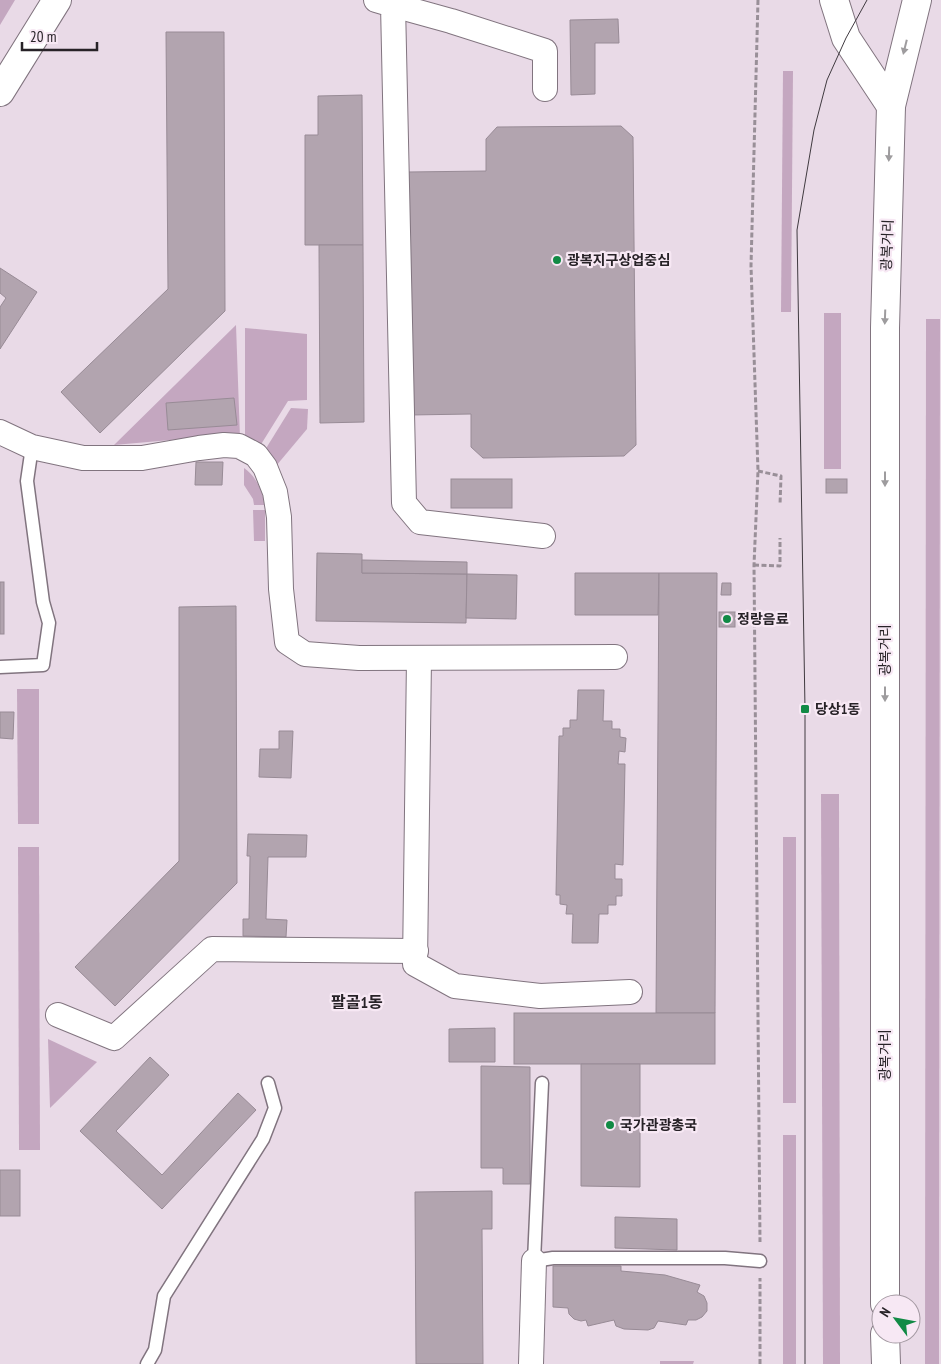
<svg xmlns="http://www.w3.org/2000/svg" width="941" height="1364" font-family="'PT Sans Narrow','Noto Sans KR',sans-serif">
<style>
.green{fill:#c4a7c0}
.building{fill:#b2a4af;stroke:#988b96}
.lines{fill:none;stroke-linecap:round;stroke-linejoin:round}
.lane-casing{stroke:#81747f;stroke-width:15}
.street-casing{stroke:#81747f;stroke-width:26}
.secondary-casing{stroke:#81747f;stroke-width:30}
.highway-casing{stroke:#81747f;stroke-width:30}
.path{stroke:#998f98;stroke-width:3;stroke-dasharray:5 2.5;stroke-linecap:butt}
.lane{stroke:#fff;stroke-width:12}
.street{stroke:#fff;stroke-width:24}
.secondary{stroke:#fff;stroke-width:28}
.highway{stroke:#fff;stroke-width:28}
.tram{stroke:#403a40;stroke-width:1}
.oneway{fill:#9e9c9e}
.poi-dot{fill:#118a45;stroke:#f7e8f4;stroke-width:2}
.labels{text-anchor:middle;dominant-baseline:central;stroke-width:4.5;stroke-linejoin:round;paint-order:stroke}
.street-label{font-size:14px;fill:#272227;stroke:#f7e8f4}
.poi-label{font-size:14px;font-weight:bold;fill:#272227;stroke:#f7e8f4;text-anchor:start}
.quarter-label{font-size:16px;font-weight:bold;fill:#272227;stroke:#f7e8f4}
</style>
<rect width="100%" height="100%" fill="#e9dae7"/>
<g class="green">
<polygon points="0,0 15,0 0,25"/>
<polygon points="783,71 793,71 791,312 781,312"/>
<rect x="824" y="313" width="17" height="156"/>
<polygon points="926,319 940,319 939,1364 925,1364"/>
<polygon points="236,325 240,438 227,435 114,445"/>
<polygon points="245,328 307,334 307,400 288,401 260,446 245,435"/>
<polygon points="291,408 308,409 307,429 276,466 265,450"/>
<path d="M244,468c11,7 20,24 20,37h-10l-1,-6 -9,-14z"/>
<polygon points="253,510 265,510 265,541 254,541"/>
<polygon points="17,689 39,689 39,824 18,824"/>
<polygon points="821,794 839,794 840,1364 823,1364"/>
<rect x="783" y="837" width="13" height="266"/>
<polygon points="18,847 39,847 40,1150 19,1150"/>
<polygon points="48,1039 97,1062 50,1108"/>
<rect x="783" y="1135" width="13" height="229"/>
<polygon points="660,1361 694,1361 693,1364 660,1364"/>
</g>
<g class="building">
<polygon points="618,19 619,43 595,43 595,94 571,95 570,20"/>
<polygon points="166,32 224,32 225,311 100,433 61,392 168,289"/>
<polygon points="362,95 363,245 305,245 305,135 318,135 318,96"/>
<polygon points="621,126 633,137 636,445 624,456 483,458 471,447 471,414 410,415 408,172 486,171 486,139 497,127"/>
<polygon points="319,245 363,245 364,422 320,423"/>
<polygon points="0,268 37,292 0,349 0,307 6,298 0,293"/>
<polygon points="234,398 237,425 168,430 166,403"/>
<polygon points="196,462 223,462 222,485 195,485"/>
<rect x="451" y="479" width="61" height="29"/>
<rect x="826" y="479" width="21" height="14"/>
<polygon points="317,553 362,554 362,573 467,574 466,623 316,621"/>
<polygon points="362,560 467,562 467,574 362,573"/>
<polygon points="575,573 659,573 658,615 575,615"/>
<polygon points="659,573 717,573 715,1013 656,1013"/>
<polygon points="467,574 517,575 516,619 466,618"/>
<rect x="0" y="582" width="4" height="52"/>
<polygon points="722,583 731,583 731,595 721,595"/>
<polygon points="236,606 237,883 115,1006 75,967 179,861 179,607"/>
<rect x="719" y="612" width="16" height="15"/>
<polygon points="578,690 604,690 603,721 612,721 612,729 620,729 620,737 626,738 625,752 619,751 618,764 625,764 623,865 615,864 615,879 622,879 622,896 616,896 616,905 608,905 608,914 599,914 598,943 572,943 573,914 566,914 567,905 560,904 560,895 556,895 559,736 563,736 563,728 570,728 570,720 577,720"/>
<polygon points="0,712 14,712 13,739 0,738"/>
<polygon points="279,731 293,731 291,778 259,777 260,749 279,749"/>
<polygon points="248,834 307,835 306,857 268,857 266,919 287,920 286,937 243,936 243,919 249,919 250,856 247,856"/>
<rect x="514" y="1013" width="201" height="51"/>
<polygon points="495,1028 495,1062 449,1062 449,1029"/>
<polygon points="150,1057 169,1075 116,1131 162,1175 238,1093 256,1110 162,1209 80,1131"/>
<polygon points="581,1064 640,1064 640,1187 581,1186"/>
<polygon points="481,1066 530,1067 530,1184 503,1184 503,1168 481,1168"/>
<rect x="0" y="1170" width="20" height="46"/>
<polygon points="492,1191 492,1229 482,1229 483,1364 416,1364 415,1192"/>
<polygon points="615,1217 677,1219 677,1250 615,1248"/>
<polygon points="553,1266 621,1266 621,1271 665,1275 700,1285 697,1292 704,1296 707,1303 707,1311 702,1317 696,1320 688,1320 686,1325 658,1321 654,1328 648,1330 624,1329 616,1326 614,1320 588,1326 586,1320 581,1321 574,1319 569,1314 568,1308 553,1307"/>
</g>
<g class="lines">
<defs>
<g id="lane">
<polyline points="0,667 43,665 49,623 43,602 27,481 32,447"/>
<polyline points="542,1083 534,1261 553,1258 725,1258 760,1261"/>
<polyline points="147,1364 155,1350 164,1296 263,1139 275,1108 268,1083"/>
</g>
<g id="street">
<polyline points="376,0 393,5 404,503 420,522 543,536"/>
<polyline points="393,5 451,21 545,51 545,89"/>
<polyline points="0,432 32,447 83,458 142,458 199,448 224,445 239,446 256,455 265,467 275,492 279,517 281,589 287,642 305,654 359,658 615,657"/>
<polyline points="419,658 415,964 455,986 540,996 630,992"/>
<polyline points="58,1015 114,1038 212,949 416,951"/>
<polyline points="531,1364 534,1261"/>
</g>
<polyline id="secondary" points="0,92 57,0"/>
<g id="highway">
<polyline points="834,0 846,38 891,106"/>
<polyline points="885,1304 885,328 891,106 917,0"/>
<polyline points="885,1334 886,1364"/>
</g>
</defs>
<use href="#lane" class="lane-casing"/>
<use href="#street" class="street-casing"/>
<use href="#secondary" class="secondary-casing"/>
<use href="#highway" class="highway-casing"/>
<g class="path">
<polyline points="758,0 751,266 758,471 754,565 760,1242"/>
<polyline points="758,471 781,476 780,505"/>
<polyline points="754,565 780,566 780,538"/>
<polyline points="760,1364 760,1278"/>
</g>
<use href="#lane" class="lane"/>
<use href="#street" class="street"/>
<use href="#secondary" class="secondary"/>
<use href="#highway" class="highway"/>
<polyline class="tram" points="805,1364 805,709 797,230 814,130 827,80 846,38 867,0"/>
</g>
<defs><path id="oneway-solid" d="M-6-.8H1V-3.2L6.5 0L1 3.2V.8H-6Z" transform="scale(1.25)"/></defs>
<g class="oneway">
<use href="#oneway-solid" transform="translate(905 47) rotate(104)"/>
<use href="#oneway-solid" transform="translate(889 154) rotate(92)"/>
<use href="#oneway-solid" transform="translate(885 317) rotate(92)"/>
<use href="#oneway-solid" transform="translate(885 479) rotate(90)"/>
<use href="#oneway-solid" transform="translate(885 694) rotate(90)"/>
</g>
<g class="poi-dot">
<circle cx="557" cy="260" r="5"/>
<circle cx="727" cy="619" r="5"/>
<rect x="800" y="704" width="10" height="10" rx="2.5"/>
<circle cx="610" cy="1125" r="5"/>
</g>
<g class="labels">
<g class="street-label">
<text transform="translate(887 245) rotate(-88)">광복거리</text>
<text transform="translate(885 650) rotate(-90)">광복거리</text>
<text transform="translate(885 1055) rotate(-90)">광복거리</text>
</g>
<g class="poi-label">
<text x="567" y="260">광복지구상업중심</text>
<text x="737" y="619">정랑음료</text>
<text x="815" y="709">당상1동</text>
<text x="620" y="1125">국가관광총국</text>
</g>
<g class="quarter-label">
<text x="357" y="1002">팔골1동</text>
</g>
</g>
<g transform="translate(896 1319) rotate(302)"><circle r="24" fill="#f7e8f4" stroke="#a499a2"/>
<path d="M0-4L9 19L0 12L-9 19Z" fill="#118a45"/>
<text y="-8" font-size="14" font-weight="bold" text-anchor="middle" fill="#272227">N</text>
</g>
<path d="M22 42v8h75v-8" fill="none" stroke="#272227" stroke-width="2.5"/>
<text x="30" y="42" font-size="15" fill="#272227" stroke="#f7e8f4" stroke-width="4" paint-order="stroke">20 m</text>
</svg>
